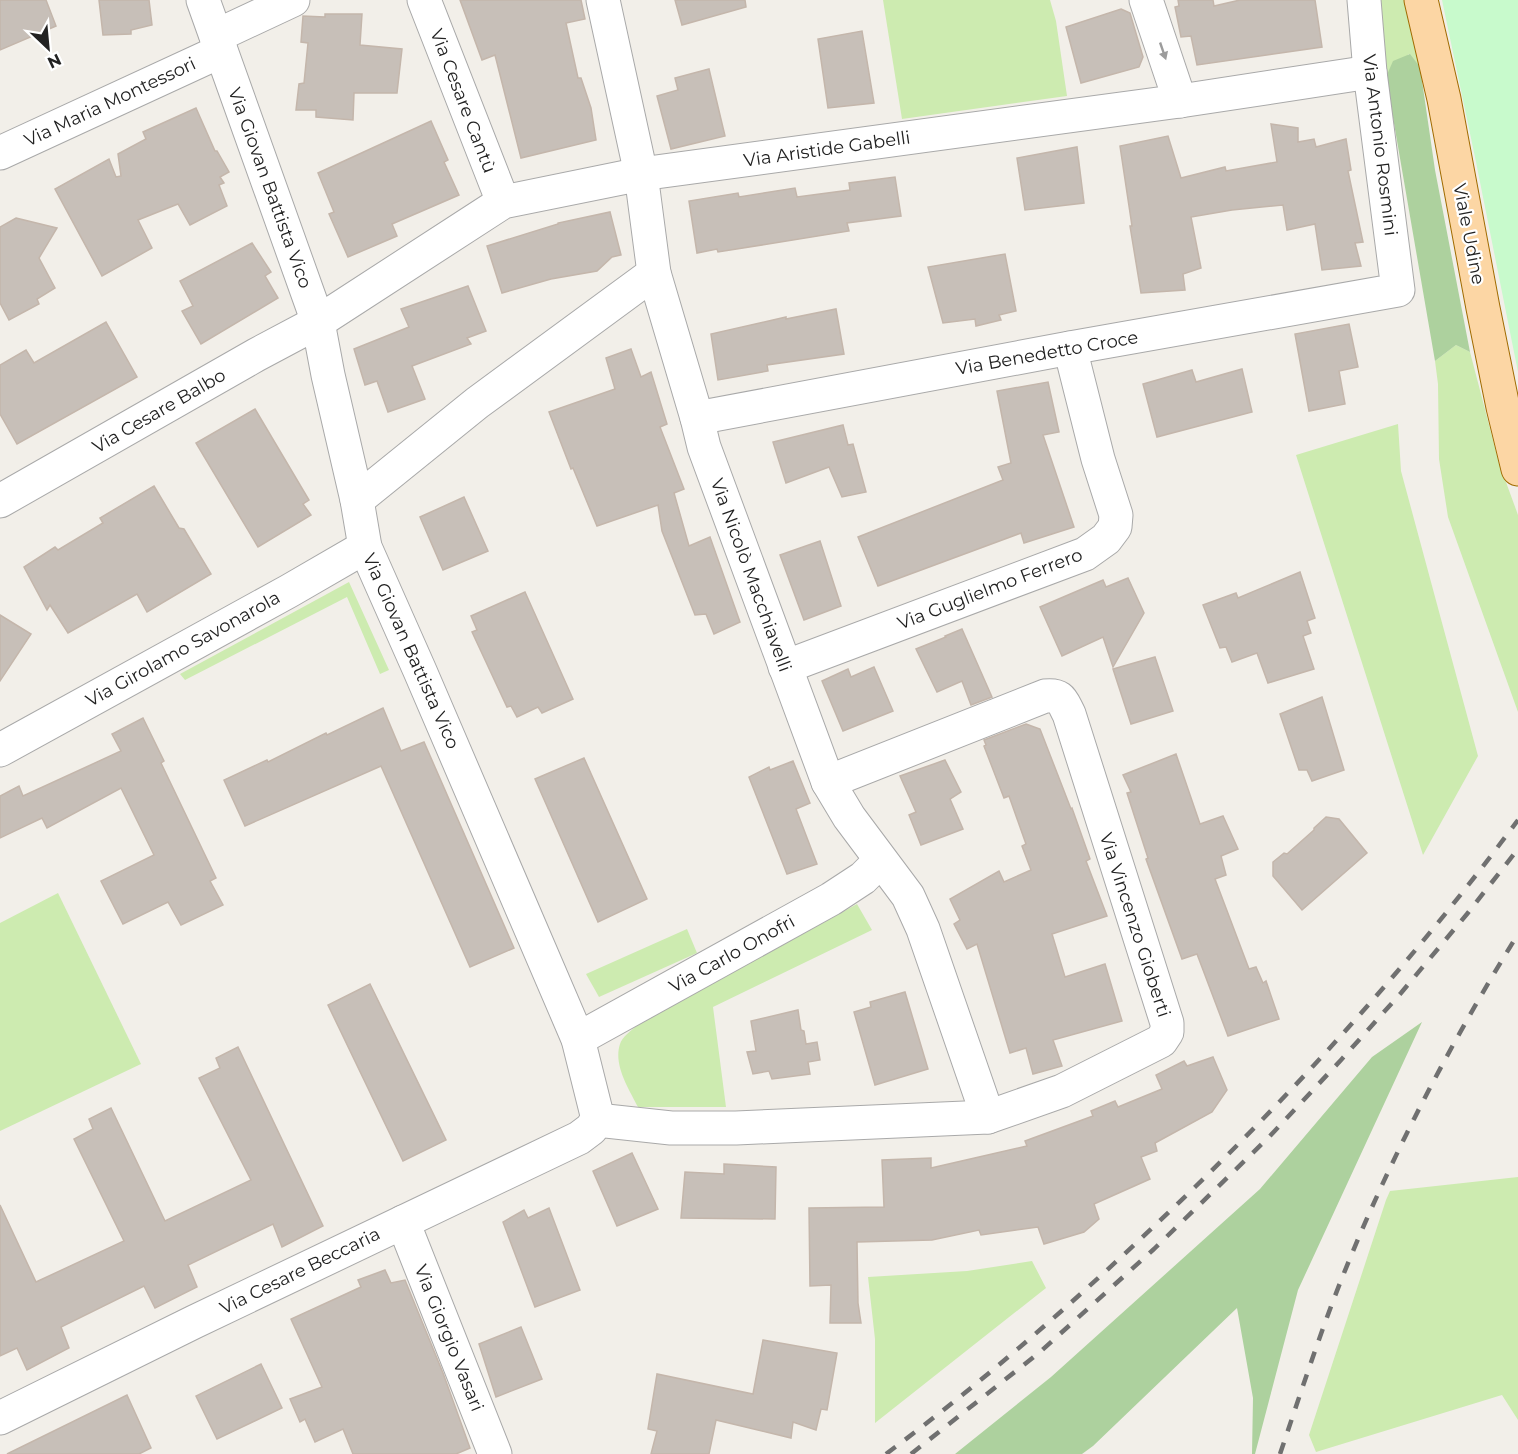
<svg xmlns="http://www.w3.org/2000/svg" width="1518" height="1454" font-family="Montserrat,sans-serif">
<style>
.grass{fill:#cdebb0}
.forest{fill:#add19e}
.park{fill:#c8facc}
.building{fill:#c7bfb8;stroke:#c4b6ab;stroke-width:1.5}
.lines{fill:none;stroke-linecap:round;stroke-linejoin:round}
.minor-casing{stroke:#a9a9a9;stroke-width:35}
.major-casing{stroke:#a06b00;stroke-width:35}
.minor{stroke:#fff;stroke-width:33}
.major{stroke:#fcd6a4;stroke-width:33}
.rail{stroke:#707070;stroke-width:4.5;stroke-dasharray:12 12;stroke-linecap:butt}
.oneway{fill:#9c9c9c}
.labels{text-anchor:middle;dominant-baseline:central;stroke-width:4.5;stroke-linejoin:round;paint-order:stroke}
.street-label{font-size:18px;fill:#222;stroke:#fff}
</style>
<rect width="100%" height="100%" fill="#f2efe9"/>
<g class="grass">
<polygon points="883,0 1050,0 1056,21 1067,96 902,119"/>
<polygon points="1379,0 1407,0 1420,67 1409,54 1386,76"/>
<polygon points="1456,345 1470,352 1499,463 1518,515 1518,712 1448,517 1439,459 1438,384 1435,361"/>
<polygon points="1398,424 1401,471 1478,756 1423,855 1296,455"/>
<polygon points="349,582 389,670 380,674 347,597 185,680 180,674"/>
<polygon points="58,893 141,1064 0,1131 0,923"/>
<path d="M857,904l15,26 -159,77 13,100h-88c-9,-18 -25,-42 -18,-63 2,-7 11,-13 16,-18z"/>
<polygon points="687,929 697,953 599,997 586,974"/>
<polygon points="1518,1177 1518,1420 1502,1395 1316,1452 1309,1435 1386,1200 1390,1191"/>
<polygon points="1032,1261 1046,1288 875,1423 875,1339 868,1277 967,1271"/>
</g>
<g class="forest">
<polygon points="1410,54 1420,67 1435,170 1470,352 1456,345 1435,361 1386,77 1393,61"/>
<polygon points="1422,1022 1298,1290 1255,1454 1252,1454 1253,1398 1237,1308 1093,1446 1082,1454 955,1454 1051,1377 1260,1189 1372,1057"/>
</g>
<polygon class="park" points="1442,0 1518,0 1518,372 1476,162"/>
<g class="building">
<polygon points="0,0 46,0 56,26 0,50"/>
<polygon points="99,0 149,0 152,25 131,30 131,34 103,35"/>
<polygon points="460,0 581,0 585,19 566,23 578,78 581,78 591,108 596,140 521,158 495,55 482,60"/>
<polygon points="675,0 745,0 746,7 682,25"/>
<polygon points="1178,0 1213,0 1214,6 1240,0 1315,0 1322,47 1197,65 1191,36 1181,37 1175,7 1179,6"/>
<polygon points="1121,9 1130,13 1143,57 1139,67 1081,83 1066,27"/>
<polygon points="325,14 362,14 360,45 402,49 397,93 354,93 353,120 316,117 316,110 296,110 299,84 304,83 308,43 301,42 303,16 325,17"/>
<polygon points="862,31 874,103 828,108 818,39"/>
<polygon points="709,69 725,136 671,149 657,96 678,90 675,78"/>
<polygon points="196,108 215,151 217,151 229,172 220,177 224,183 219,185 227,206 190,225 178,204 138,220 152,248 102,276 55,189 109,159 116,177 121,176 118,154 146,139 143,132"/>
<polygon points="431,121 448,160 444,162 459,195 392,224 397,236 348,257 329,214 334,212 318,173"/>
<polygon points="1271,124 1298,128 1298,142 1314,139 1316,147 1346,139 1351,170 1348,171 1363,242 1355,243 1361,266 1322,270 1315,224 1287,230 1283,205 1232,210 1191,217 1201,268 1183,274 1185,290 1141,293 1130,226 1132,226 1120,146 1168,136 1181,178 1225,167 1226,171 1277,162"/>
<polygon points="1077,147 1084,203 1025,210 1017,158"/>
<polygon points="895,177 901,216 847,223 849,231 718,252 717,249 697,253 689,201 738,193 739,197 795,188 797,197 850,190 849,183"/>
<polygon points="610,212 621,255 612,257 597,271 551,279 502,293 487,246 558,224 558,223"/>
<polygon points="16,218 57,228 39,258 55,288 37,299 39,304 9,320 0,303 0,227"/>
<polygon points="252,243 271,272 265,276 278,298 201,344 182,311 193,306 180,281"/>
<polygon points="1005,254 1016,311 999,315 1001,320 976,326 975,319 943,323 928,267"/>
<polygon points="468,286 486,331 467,338 471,344 412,366 425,399 388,412 377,381 365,385 354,349 409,327 401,309"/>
<polygon points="836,309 844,354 767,365 768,371 718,380 711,334 786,317 786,319"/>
<polygon points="106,322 137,377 17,444 0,414 0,365 26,350 34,363"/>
<polygon points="1349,324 1358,367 1339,371 1345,404 1309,411 1295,334"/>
<polygon points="631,349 641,377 651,372 667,424 660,427 684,489 674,493 689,546 710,537 740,622 714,634 706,614 695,615 662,531 658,505 597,526 573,468 571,469 549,412 615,389 606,358"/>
<polygon points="1242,369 1252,412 1157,437 1143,384 1192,370 1196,382"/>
<polygon points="1048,382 1059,432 1043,435 1074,527 1024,543 1021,533 878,586 858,537 1003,480 998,467 1011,463 997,391"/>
<polygon points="255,409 309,500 303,504 311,515 258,547 196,443"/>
<polygon points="843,425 848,445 853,444 866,492 842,497 829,467 786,483 773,442"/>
<polygon points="154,486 179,528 184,529 211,574 147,612 137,594 68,633 50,605 47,610 24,567 55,547 58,550 103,523 100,518"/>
<polygon points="464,497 488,551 443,570 420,517"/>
<polygon points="820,541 841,606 804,620 780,555"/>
<polygon points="1300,572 1315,618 1307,621 1311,633 1303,636 1314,669 1268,683 1257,653 1232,662 1226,647 1220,648 1203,605 1236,593 1238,598"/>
<polygon points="1128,578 1144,613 1113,667 1103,637 1062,656 1040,607 1103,580 1106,587"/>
<polygon points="525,592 573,699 542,713 538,707 517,717 511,706 507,707 472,632 477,630 471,616"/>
<polygon points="0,615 31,634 0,681"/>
<polygon points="962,629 992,697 971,705 962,681 937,692 916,649 946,637 945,636"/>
<polygon points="1155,657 1173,711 1131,724 1113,669"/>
<polygon points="874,667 893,711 843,731 822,681 848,669 851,677"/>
<polygon points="1322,697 1344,770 1312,781 1307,770 1299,770 1280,714"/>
<polygon points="383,708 401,751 424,742 514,948 470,967 381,766 245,826 224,780 267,760 268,762 326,733 327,735"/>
<polygon points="143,718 164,761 161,763 216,878 210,881 223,905 181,925 168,902 123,924 101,881 154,855 121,788 47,828 42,818 0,838 0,796 19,786 23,796 121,751 112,734"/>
<polygon points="1026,724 1040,729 1071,809 1072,808 1090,859 1086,861 1107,916 1052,934 1065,977 1105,964 1122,1021 1053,1040 1062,1066 1033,1074 1026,1048 1010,1053 977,944 967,949 954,924 960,920 950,899 999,871 1004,882 1031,870 1022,846 1026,844 1009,796 1004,798 984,746 986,745 984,740"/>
<polygon points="1176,754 1200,824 1223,816 1238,849 1221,856 1226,875 1215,879 1249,969 1256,967 1263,983 1266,981 1279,1019 1228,1036 1197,954 1182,959 1146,859 1148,858 1127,793 1131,792 1123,775"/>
<polygon points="584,758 647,899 598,922 535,779"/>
<polygon points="945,760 961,792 950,799 963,829 921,845 909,815 916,812 900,776"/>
<polygon points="793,761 810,803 796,809 817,864 787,874 749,777 769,767 770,770"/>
<polygon points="1326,817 1339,819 1367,853 1302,910 1273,876 1273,862 1284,853 1287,854 1314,830 1314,828"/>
<polygon points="370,984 446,1140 403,1161 328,1005"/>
<polygon points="905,992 928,1069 875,1085 854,1012 871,1007 870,1002"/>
<polygon points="798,1010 801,1030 804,1031 806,1044 817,1042 820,1060 808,1062 810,1074 772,1079 769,1071 753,1074 747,1052 756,1051 751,1021"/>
<polygon points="238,1047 323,1226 282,1247 273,1224 188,1265 197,1287 155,1308 144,1286 61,1327 69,1348 27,1370 17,1348 0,1356 0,1205 36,1282 124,1241 74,1139 93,1129 89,1119 111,1108 165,1221 251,1180 199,1078 220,1068 216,1058"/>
<polygon points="1213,1057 1227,1090 1212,1112 1155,1143 1157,1151 1141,1157 1150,1179 1094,1204 1099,1219 1084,1232 1044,1244 1038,1227 981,1235 979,1230 932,1240 857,1242 858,1303 861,1323 830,1323 831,1285 810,1286 809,1208 884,1207 882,1160 931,1158 931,1168 1027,1146 1025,1141 1093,1116 1091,1111 1115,1101 1118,1107 1162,1089 1156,1075 1184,1061 1187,1066"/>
<polygon points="632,1153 658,1209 617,1226 593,1171"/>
<polygon points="724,1164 776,1167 775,1219 681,1218 685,1172 724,1174"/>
<polygon points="549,1208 580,1290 535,1307 503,1222 524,1210 528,1218"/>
<polygon points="385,1270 391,1283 405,1280 443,1373 470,1448 456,1454 353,1454 343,1429 315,1442 305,1419 300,1422 290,1399 322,1387 291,1319 361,1287 358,1280"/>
<polygon points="521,1327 542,1379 496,1397 479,1344"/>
<polygon points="763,1340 837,1353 827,1410 821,1409 816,1430 793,1422 791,1438 716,1420 709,1454 651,1454 657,1431 648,1429 657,1374 753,1394"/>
<polygon points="261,1364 282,1408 217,1439 196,1396"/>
<polygon points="127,1395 151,1448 139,1454 7,1454"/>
</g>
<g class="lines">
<defs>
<g id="minor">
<polyline points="203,0 318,322 328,375 357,500 365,547 420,671 578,1039 597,1115 597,1120"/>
<polyline points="424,0 503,202"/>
<polyline points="603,0 641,174 654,273 697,418 704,447 828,782 849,817 908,896 923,929 988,1117"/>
<polyline points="1146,0 1180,101"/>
<polyline points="216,36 293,0"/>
<polyline points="0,153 221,51"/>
<polyline points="697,418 1070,348 1398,290 1370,72 1364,0"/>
<polyline points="357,500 477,403 654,273"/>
<polyline points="0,501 256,355 318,322 503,202 641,174 1180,101 1370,72"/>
<polyline points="785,667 1085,554 1106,539 1115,527 1116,515 1098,459 1070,348"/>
<polyline points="0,750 289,591 365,547"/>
<polyline points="578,1039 831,899 863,878 880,861"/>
<path d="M597,1120l74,8h65l252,-11 74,-26 99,-50 6,-9v-9l-98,-309c-7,-13 -7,-20 -24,-18l-217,86"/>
<polyline points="403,1222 495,1454"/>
<polyline points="0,1418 194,1322 579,1138 591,1129 597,1120"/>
</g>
<polyline id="major" points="1421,0 1444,99 1483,308 1503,407 1518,469"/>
</defs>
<use href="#minor" class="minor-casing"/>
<use href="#major" class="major-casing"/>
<use href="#minor" class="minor"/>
<use href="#major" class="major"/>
<g class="rail">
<path d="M886,1454c109,-81 211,-172 309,-267 117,-114 225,-235 323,-367"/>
<polyline points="911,1454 1040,1352 1154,1249 1269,1137 1341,1060 1401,993 1467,914 1518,849"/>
<path d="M1280,1454c20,-59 39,-118 62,-176 48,-120 108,-234 176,-344"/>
</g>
</g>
<defs><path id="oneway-solid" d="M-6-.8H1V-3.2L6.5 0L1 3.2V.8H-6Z" transform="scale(1.5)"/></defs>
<use class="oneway" href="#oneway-solid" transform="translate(1163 51) rotate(71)"/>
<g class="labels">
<g class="street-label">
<text transform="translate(463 101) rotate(69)">Via Cesare Cantù</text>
<text transform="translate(110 102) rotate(-25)">Via Maria Montessori</text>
<text transform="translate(1380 145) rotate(83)">Via Antonio Rosmini</text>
<text transform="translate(827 149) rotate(-8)">Via Aristide Gabelli</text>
<text transform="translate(270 188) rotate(70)">Via Giovan Battista Vico</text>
<text transform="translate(1469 234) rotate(79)">Viale Udine</text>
<text transform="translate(1047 353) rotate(-10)">Via Benedetto Croce</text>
<text transform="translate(159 411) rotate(-30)">Via Cesare Balbo</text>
<text transform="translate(751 575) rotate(70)">Via Nicolò Macchiavelli</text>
<text transform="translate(990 589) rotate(-21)">Via Guglielmo Ferrero</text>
<text transform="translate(183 649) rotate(-29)">Via Girolamo Savonarola</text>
<text transform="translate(411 651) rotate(66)">Via Giovan Battista Vico</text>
<text transform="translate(1135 925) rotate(72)">Via Vincenzo Gioberti</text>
<text transform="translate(732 954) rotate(-29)">Via Carlo Onofri</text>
<text transform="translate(300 1271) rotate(-26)">Via Cesare Beccaria</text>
<text transform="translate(449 1338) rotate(68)">Via Giorgio Vasari</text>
</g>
</g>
<g transform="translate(48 48) rotate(154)" stroke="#ffffff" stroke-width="4.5" paint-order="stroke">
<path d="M0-4.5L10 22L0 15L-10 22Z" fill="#222222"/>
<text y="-9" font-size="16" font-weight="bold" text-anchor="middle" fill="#222222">N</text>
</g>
</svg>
